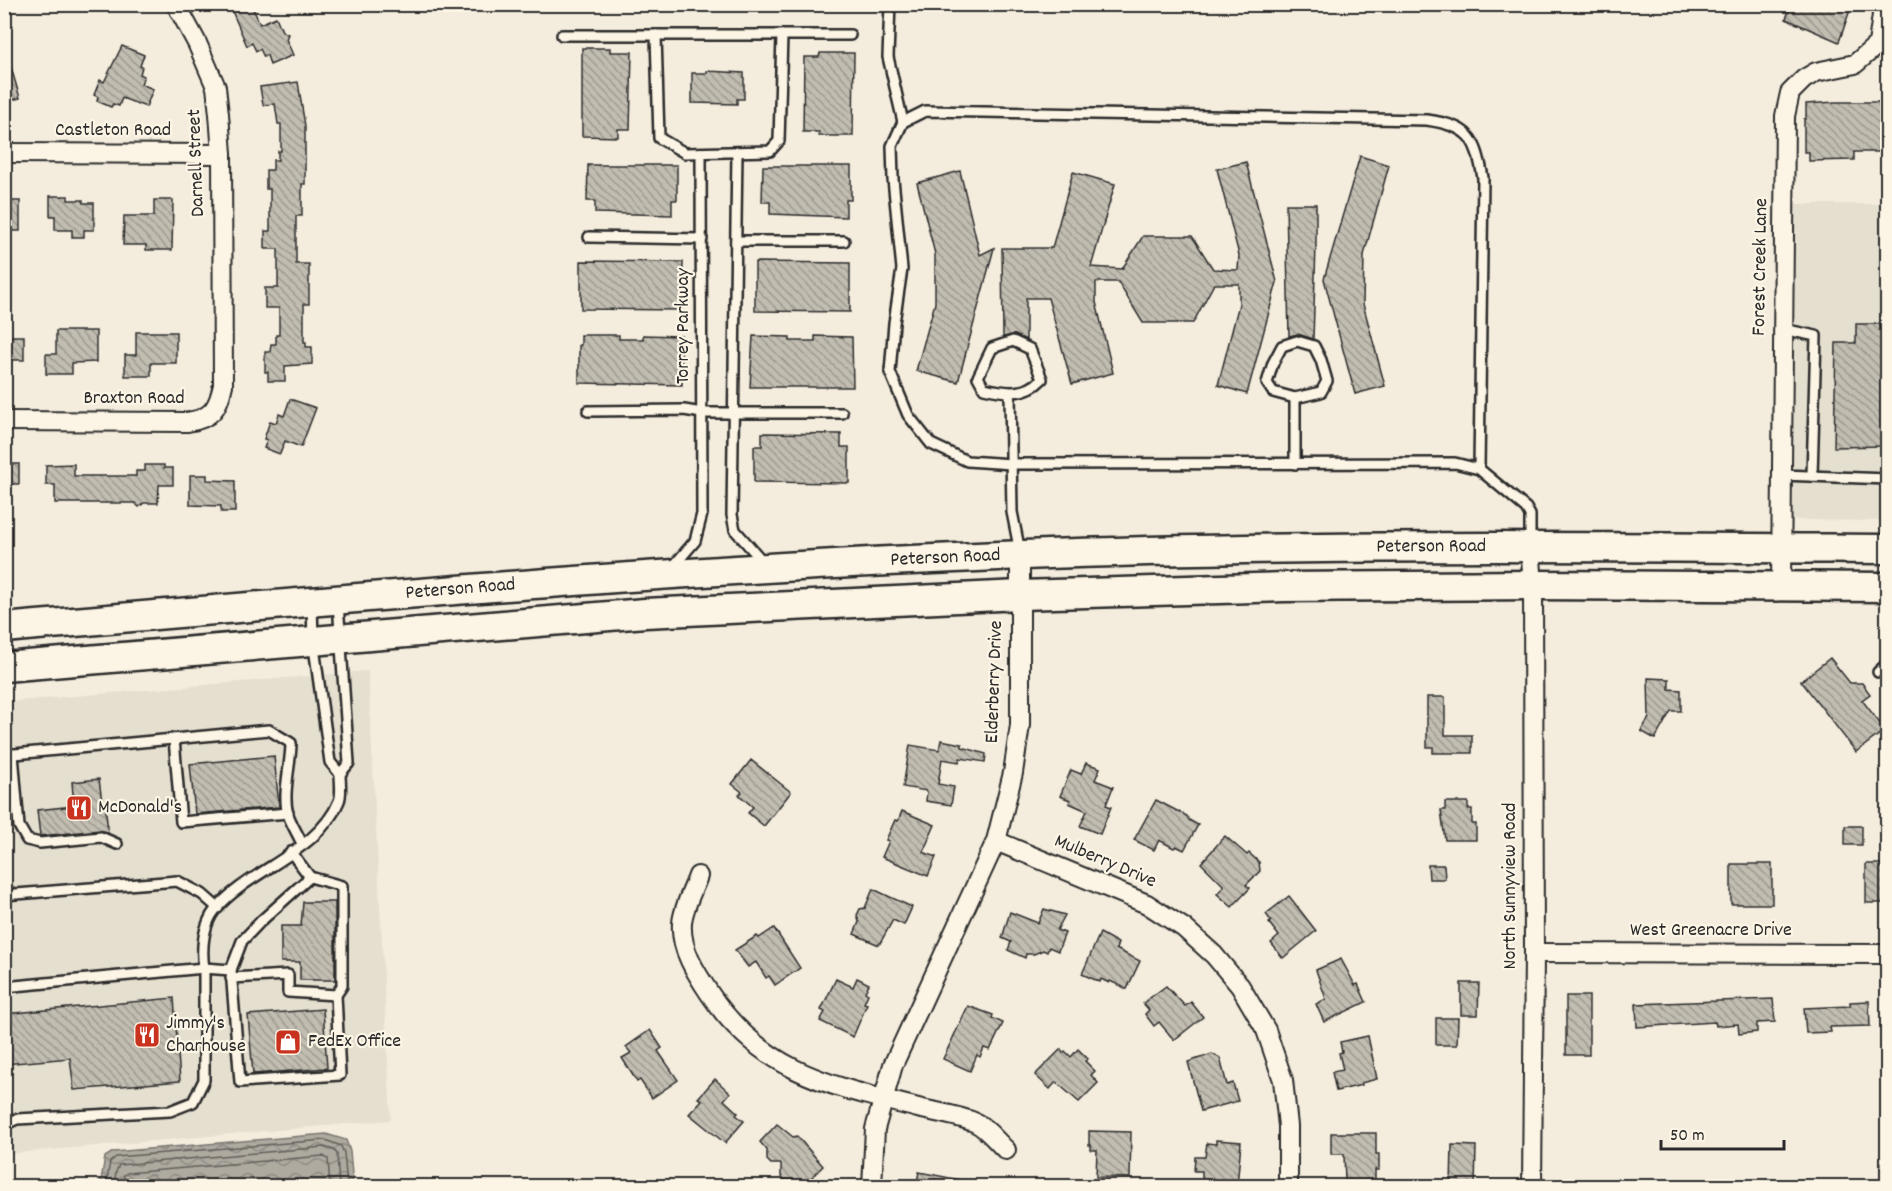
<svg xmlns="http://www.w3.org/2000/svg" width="1892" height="1191" font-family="Dekko,sans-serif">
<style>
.built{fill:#e5dfd0}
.water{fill:url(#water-waves);stroke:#7a7771;stroke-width:1.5}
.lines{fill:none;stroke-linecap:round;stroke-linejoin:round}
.shore{stroke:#605e5a;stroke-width:1.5}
.building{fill:url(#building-back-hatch);stroke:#2b2b2b;stroke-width:1.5}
.service-casing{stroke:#2b2b2b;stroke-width:14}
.minor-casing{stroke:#2b2b2b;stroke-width:22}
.primary-casing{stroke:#2b2b2b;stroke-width:33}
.service{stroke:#fcf5e5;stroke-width:9}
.minor{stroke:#fcf5e5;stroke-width:18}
.primary{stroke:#fcf5e5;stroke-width:28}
.labels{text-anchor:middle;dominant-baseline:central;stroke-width:4.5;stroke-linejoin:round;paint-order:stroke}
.street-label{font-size:20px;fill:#2b2b2b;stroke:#fcf5e5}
.poi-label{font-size:20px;fill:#2b2b2b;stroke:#fcf5e5;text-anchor:start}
</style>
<defs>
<pattern id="water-waves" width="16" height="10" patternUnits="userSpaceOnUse" patternTransform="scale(1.5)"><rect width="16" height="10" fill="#afaaa0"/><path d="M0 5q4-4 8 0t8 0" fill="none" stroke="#8f8b83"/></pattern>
<pattern id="building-back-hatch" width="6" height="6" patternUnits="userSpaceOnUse" patternTransform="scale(1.5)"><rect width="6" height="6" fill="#c2bdb1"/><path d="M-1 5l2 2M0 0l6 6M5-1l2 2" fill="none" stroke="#9e9a90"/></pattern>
</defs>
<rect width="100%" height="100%" fill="#f4edde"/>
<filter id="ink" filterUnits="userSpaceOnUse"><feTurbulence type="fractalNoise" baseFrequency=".0167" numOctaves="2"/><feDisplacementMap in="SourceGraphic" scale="12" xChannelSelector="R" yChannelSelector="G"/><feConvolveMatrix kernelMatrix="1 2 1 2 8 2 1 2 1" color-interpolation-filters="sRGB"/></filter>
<g filter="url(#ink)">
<g class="built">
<polygon points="1795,204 1887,204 1887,521 1793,520"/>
<polygon points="368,671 391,1120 5,1154 5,702"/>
</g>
<polygon class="water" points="326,1134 346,1140 350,1151 353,1186 100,1186 105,1157 113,1152"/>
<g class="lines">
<g class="shore">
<polyline points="106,1186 110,1162 116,1157 325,1140 341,1146 344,1153 347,1186"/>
<polyline points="114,1186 116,1172 119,1165 324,1147 334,1150 337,1154 339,1186"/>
<polyline points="123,1186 124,1175 127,1173 323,1156 328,1159 330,1186"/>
</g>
</g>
<g class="building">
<polygon points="229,4 251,4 260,24 276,17 282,31 288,34 286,39 293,55 270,65 267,55 264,57 260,49 256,51 252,43 247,46"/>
<polygon points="1791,4 1852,4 1839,42 1786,19"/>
<polygon points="122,46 144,55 140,66 142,67 140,74 144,76 141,84 153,89 146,107 122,98 119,106 113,104 111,107 97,101 98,97 94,95 100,80 104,82"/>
<polygon points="582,48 610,48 610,52 632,52 630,129 618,129 618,137 582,136"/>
<polygon points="820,53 854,53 853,136 819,136 819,132 803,132 804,57 819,57"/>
<polygon points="4,57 8,57 20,98 4,102"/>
<polygon points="707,71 744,73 744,99 737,99 737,104 692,103 692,73 707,73"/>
<polygon points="298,82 305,126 305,184 302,184 302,216 296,216 296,264 309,264 309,304 304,304 304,342 306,342 306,347 312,347 312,364 285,366 285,381 268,381 268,372 265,372 265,352 270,352 271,344 276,344 276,335 279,335 279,308 265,308 265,288 278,288 278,249 265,249 265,231 270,231 270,189 266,189 266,170 273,170 273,160 278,160 278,151 281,151 281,124 278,124 275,104 263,105 260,87"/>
<polygon points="1836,102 1887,102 1887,152 1854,152 1854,160 1809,161 1809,152 1804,152 1804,119 1806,119 1806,104"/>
<polygon points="1360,156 1389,165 1364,255 1363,304 1385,386 1355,394 1324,279"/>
<polygon points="1246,162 1277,282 1247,394 1218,385 1239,304 1239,284 1214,284 1193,323 1143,323 1118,282 1096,282 1096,302 1113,373 1072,384 1048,298 1026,298 1026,340 1015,335 1003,337 1002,248 1052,248 1073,172 1115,184 1091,267 1122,269 1143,236 1192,236 1213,269 1238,270 1239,255 1217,169"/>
<polygon points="588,165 677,165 677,200 672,200 672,215 595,213 595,201 587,201"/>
<polygon points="763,166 851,166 851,200 846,200 846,217 770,214 770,202 762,202"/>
<polygon points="960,171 980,255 994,248 958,382 916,371 935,303 935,254 917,183"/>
<polygon points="50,196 68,196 68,200 83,200 83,203 94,203 94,230 84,230 84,237 72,237 72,230 55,230 55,216 50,216"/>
<polygon points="154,200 173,200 172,250 146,250 146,245 123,245 124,216 154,216"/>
<polygon points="4,201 20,201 20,231 7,231 7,225 4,225"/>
<polygon points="1286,204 1316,204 1316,245 1313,339 1298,334 1289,336"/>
<polygon points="581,261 683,262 682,310 581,309"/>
<polygon points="755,262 850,263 850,312 755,311"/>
<polygon points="1856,324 1882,324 1882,341 1887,341 1887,446 1834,447 1836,343 1856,343"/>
<polygon points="56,331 96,331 96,362 72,363 72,374 46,374 46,354 56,354"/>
<polygon points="136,332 176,332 176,363 151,363 151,376 125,376 125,355 136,355"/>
<polygon points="581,335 619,335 619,339 643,339 643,335 681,336 682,385 579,383 579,345 581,345"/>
<rect x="4" y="336" width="20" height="24"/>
<polygon points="753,336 790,337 790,341 815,341 815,336 852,337 853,387 750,387"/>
<polygon points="290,399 316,408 301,447 285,441 280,454 264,448 267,440 264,439 270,421 276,423 279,414 284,416"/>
<polygon points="762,433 841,434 841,447 849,447 849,483 754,482 754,446 762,446"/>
<rect x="4" y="464" width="15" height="20"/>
<polygon points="74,464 74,476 136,476 136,471 145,471 145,465 164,465 164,468 173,468 173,485 159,485 158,503 144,503 139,507 135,503 55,503 55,485 46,485 46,465"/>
<polygon points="190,475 207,475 207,480 235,481 235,512 221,512 221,506 190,505"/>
<polygon points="1830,658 1850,683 1862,683 1870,694 1862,700 1885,730 1856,752 1801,681"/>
<polygon points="1648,678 1669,679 1669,689 1681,690 1681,711 1671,711 1655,739 1641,731 1649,718"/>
<polygon points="1427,697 1445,697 1445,735 1472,735 1472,753 1433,753 1433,747 1427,747"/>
<polygon points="941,740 962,744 962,747 986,754 985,762 960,758 959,762 942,759 938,784 954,787 951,805 926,801 927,791 903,787 910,745 939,750"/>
<polygon points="274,756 279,807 195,814 190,764"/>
<polygon points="751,760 791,792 764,826 748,813 753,807 739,795 742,792 732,784"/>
<polygon points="1086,763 1100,768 1095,780 1113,787 1106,805 1111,807 1100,834 1080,826 1087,811 1069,803 1070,800 1060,796 1071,770 1081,774"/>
<polygon points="99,779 102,802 105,802 108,833 100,830 40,836 37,810 74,806 72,782"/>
<polygon points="1156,800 1187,816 1189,820 1198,825 1184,850 1176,846 1174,848 1159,840 1154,850 1134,840"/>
<polygon points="1445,802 1468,802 1468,809 1472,809 1472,824 1476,824 1476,840 1445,840 1441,810 1445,810"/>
<polygon points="902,811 935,825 923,852 936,857 928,876 882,857 889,841 886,840 895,820 898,821"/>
<rect x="1845" y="826" width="17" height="19"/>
<polygon points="1225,836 1247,855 1249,853 1259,862 1260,871 1246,885 1250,888 1232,907 1217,894 1224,886 1201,863"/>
<rect x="1731" y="864" width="41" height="40"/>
<polygon points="1866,864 1882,864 1882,868 1886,868 1886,903 1866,903"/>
<polygon points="1428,865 1444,865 1445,879 1429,879"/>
<polygon points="873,889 912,907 904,925 893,920 879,945 854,934 859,922 857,915 860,909 865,908"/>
<polygon points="1289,896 1316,931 1283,958 1271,943 1279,936 1269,923 1271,921 1266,914"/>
<polygon points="303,902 335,902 335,980 300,980 300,962 281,962 281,926 301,926"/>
<polygon points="1044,909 1065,915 1057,930 1065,933 1058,951 1049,947 1047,952 1043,950 1034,954 1026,954 1025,958 1008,950 1011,942 1002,938 1010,912 1038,923"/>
<polygon points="774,928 800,968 775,985 769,976 766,978 756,962 748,967 735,950 757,936 759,938"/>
<polygon points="1100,933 1118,943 1116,949 1140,961 1127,989 1110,981 1109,983 1101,979 1100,982 1082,974"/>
<polygon points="1341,959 1355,985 1358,984 1366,1002 1324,1022 1316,1004 1326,999 1316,970"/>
<polygon points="857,978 869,984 865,992 868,994 864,1003 867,1004 853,1037 820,1021 825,1012 821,1010 836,979 853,987"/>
<polygon points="1461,983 1479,983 1478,1015 1461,1015"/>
<polygon points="1166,986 1185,1006 1191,1002 1203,1017 1174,1040 1159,1022 1154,1026 1145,1014 1149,1010 1143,1003"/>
<rect x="1566" y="996" width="23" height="59"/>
<polygon points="174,998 180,1081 74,1090 70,1058 4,1064 4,1014"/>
<polygon points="1773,999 1775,1022 1757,1023 1757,1032 1739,1034 1738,1024 1716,1026 1715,1022 1637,1027 1636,1004"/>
<polygon points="1869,1001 1870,1026 1830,1027 1831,1032 1806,1033 1804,1008 1850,1006 1850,1002"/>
<polygon points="968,1006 993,1015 992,1018 1003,1023 990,1050 984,1048 980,1057 977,1055 970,1071 943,1059"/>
<polygon points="323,1009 327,1068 253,1074 248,1015"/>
<polygon points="1436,1018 1458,1018 1457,1045 1436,1045"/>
<polygon points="650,1030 662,1048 658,1051 678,1080 652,1098 640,1080 637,1082 622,1058 631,1053 626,1047"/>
<polygon points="1368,1036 1377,1079 1361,1083 1362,1085 1336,1091 1332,1072 1343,1070 1339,1053 1342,1052 1340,1042"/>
<polygon points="1061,1049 1063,1053 1065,1051 1071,1057 1078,1049 1088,1059 1085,1061 1095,1071 1091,1075 1098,1083 1079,1102 1056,1082 1050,1089 1035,1075"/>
<polygon points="1212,1054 1220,1058 1227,1085 1233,1083 1238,1101 1201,1111 1188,1062"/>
<polygon points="715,1079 730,1093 724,1100 738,1113 736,1115 744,1121 725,1143 689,1114 702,1100 698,1098"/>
<polygon points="777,1124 793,1137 797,1136 823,1166 804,1185 798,1180 785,1180 781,1176 781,1164 771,1164 767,1160 767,1150 760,1142"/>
<polygon points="1089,1131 1131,1132 1130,1178 1096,1177 1097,1150 1091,1150 1091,1145 1089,1145"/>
<polygon points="1331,1133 1376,1133 1376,1154 1379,1154 1379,1170 1375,1170 1375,1181 1345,1181 1344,1154 1331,1154"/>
<polygon points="1216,1140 1241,1142 1237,1186 1202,1186 1202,1171 1194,1171 1195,1157 1205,1157 1207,1143 1216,1144"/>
<polygon points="1452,1145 1476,1146 1475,1186 1451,1186"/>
<polygon points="919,1172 961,1180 961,1186 916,1186"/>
</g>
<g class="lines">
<defs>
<g id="service">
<polyline points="890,4 888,57 903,122"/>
<polyline points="562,35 850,35"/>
<polyline points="656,35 659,138 685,153 770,151 779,141 782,35"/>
<polyline points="737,152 732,515 735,530 764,563"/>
<polyline points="589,237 702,239"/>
<polyline points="736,241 844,241"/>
<polyline points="1783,329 1816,336 1812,476"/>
<path d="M1013,341l17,8 12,30c-16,17 -36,14 -58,9l-6,-11 14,-29z"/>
<polygon points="1297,341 1314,346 1321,360 1327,381 1321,392 1295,398 1273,392 1267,383 1273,363 1282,346"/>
<polyline points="1010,393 1012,512 1020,552"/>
<polyline points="1295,398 1295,464"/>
<polyline points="588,411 684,410 702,413 842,413"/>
<path d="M1479,469l4,-291c-7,-41 -14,-52 -56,-58l-502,-9 -22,11 -11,24 1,33 9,90 -8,54 -4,49 18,43 23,29 36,17 45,3 443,-1 24,6 47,39 4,7v29"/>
<polyline points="1782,475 1888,479"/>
<polyline points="671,569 695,541 702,514 701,153"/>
<polyline points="312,604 313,640 330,762 340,774 349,763 338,603"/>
<polyline points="1878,672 1888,663"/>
<polyline points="174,739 181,822 288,813"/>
<polyline points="13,754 19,826 27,840 40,843 101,837 117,844"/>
<path d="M4,755l265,-25 22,13c0,22 -9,51 -3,71 3,10 10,20 14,30"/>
<polyline points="4,895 177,881 202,894 218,908"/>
<polyline points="231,970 242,941 261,921 310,877"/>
<polyline points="231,978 288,975 288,992 336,995"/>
<path d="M4,987l200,-19c-3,-19 -1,-43 11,-58 33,-40 104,-58 124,-109 3,-7 1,-19 1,-27"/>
<polyline points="4,1125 17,1119 170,1111 193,1102 204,1080 204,968 231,970 240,1082 340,1075 336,995 342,986 342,886 310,877 291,852"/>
</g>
<g id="minor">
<polyline points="4,153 222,154"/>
<path d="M4,421l183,1c24,-3 31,-13 36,-37l-1,-231 -3,-40 -3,-27 -19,-44 -21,-39"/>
<polyline points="1530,546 1533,585 1534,953 1532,1186"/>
<polyline points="1781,586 1785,116 1790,93 1804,79 1816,72 1855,64 1878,44 1882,15 1881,4"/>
<polyline points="996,841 1147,904 1184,928 1214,955 1240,986 1266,1030 1283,1080 1288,1126 1288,1186"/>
<path d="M698,876c-5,14 -15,32 -16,47 -2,26 14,50 28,71 53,79 122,92 208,114 16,4 44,8 58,15 11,5 21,19 30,27"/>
<polyline points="1534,953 1888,954"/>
<polyline points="872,1186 875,1129 893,1065 996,841 1013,773 1020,725 1020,555"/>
</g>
<g id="primary">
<path id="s1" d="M4,628c340,-29 680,-60 1021,-73 288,-11 575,-8 863,-6"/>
<polyline points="4,667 645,613 1020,595 1284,587 1533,585 1888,587"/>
</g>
</defs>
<use href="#service" class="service-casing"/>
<use href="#minor" class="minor-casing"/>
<use href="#primary" class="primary-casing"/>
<use href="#service" class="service"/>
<use href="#minor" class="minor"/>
<use href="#primary" class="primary"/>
</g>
</g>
<defs>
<symbol id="restaurant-square" viewBox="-11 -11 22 22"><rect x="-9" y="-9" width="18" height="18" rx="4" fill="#c8321e" stroke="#fcf5e5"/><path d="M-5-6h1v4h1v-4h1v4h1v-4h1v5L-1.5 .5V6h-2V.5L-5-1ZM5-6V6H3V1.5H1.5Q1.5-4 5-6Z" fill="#fff"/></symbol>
<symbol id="shop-square" viewBox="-11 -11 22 22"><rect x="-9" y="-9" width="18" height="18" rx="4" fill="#c8321e" stroke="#fcf5e5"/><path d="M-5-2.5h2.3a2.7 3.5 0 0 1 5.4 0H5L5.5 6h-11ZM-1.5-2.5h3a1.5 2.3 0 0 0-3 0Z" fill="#fff"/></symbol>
</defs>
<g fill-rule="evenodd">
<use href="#restaurant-square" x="64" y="793" width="30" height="30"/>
<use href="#restaurant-square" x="132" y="1020" width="30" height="30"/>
<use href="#shop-square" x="273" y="1027" width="30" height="30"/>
</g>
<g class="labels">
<g class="street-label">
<text x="113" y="131">Castleton Road</text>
<text transform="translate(197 163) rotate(-92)">Darnell Street</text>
<text transform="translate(1761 267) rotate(-89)">Forest Creek Lane</text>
<text transform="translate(684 326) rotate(-90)">Torrey Parkway</text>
<text x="134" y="399">Braxton Road</text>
<text stroke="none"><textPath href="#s1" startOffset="1430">Peterson Road</textPath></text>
<text stroke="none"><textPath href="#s1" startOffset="944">Peterson Road</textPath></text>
<text stroke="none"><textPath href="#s1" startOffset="458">Peterson Road</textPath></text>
<text transform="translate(995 682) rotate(-88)">Elderberry Drive</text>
<text transform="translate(1105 862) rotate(23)">Mulberry Drive</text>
<text transform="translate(1511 886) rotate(-90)">North Sunnyview Road</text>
<text x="1711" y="931">West Greenacre Drive</text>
</g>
<g class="poi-label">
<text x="98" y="808">McDonald's</text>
<text x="166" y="1024">Jimmy's<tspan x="166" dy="23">Charhouse</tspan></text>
<text x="308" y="1042">FedEx Office</text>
</g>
</g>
<rect width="1892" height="1191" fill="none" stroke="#fcf5e5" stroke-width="24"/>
<rect x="12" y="12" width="1868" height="1167" fill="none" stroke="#2b2b2b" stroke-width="2" filter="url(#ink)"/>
<path d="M1661 1140v9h123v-9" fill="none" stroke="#2b2b2b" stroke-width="3"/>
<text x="1670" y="1140" font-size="18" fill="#2b2b2b" stroke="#fcf5e5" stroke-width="4.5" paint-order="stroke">50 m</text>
</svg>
